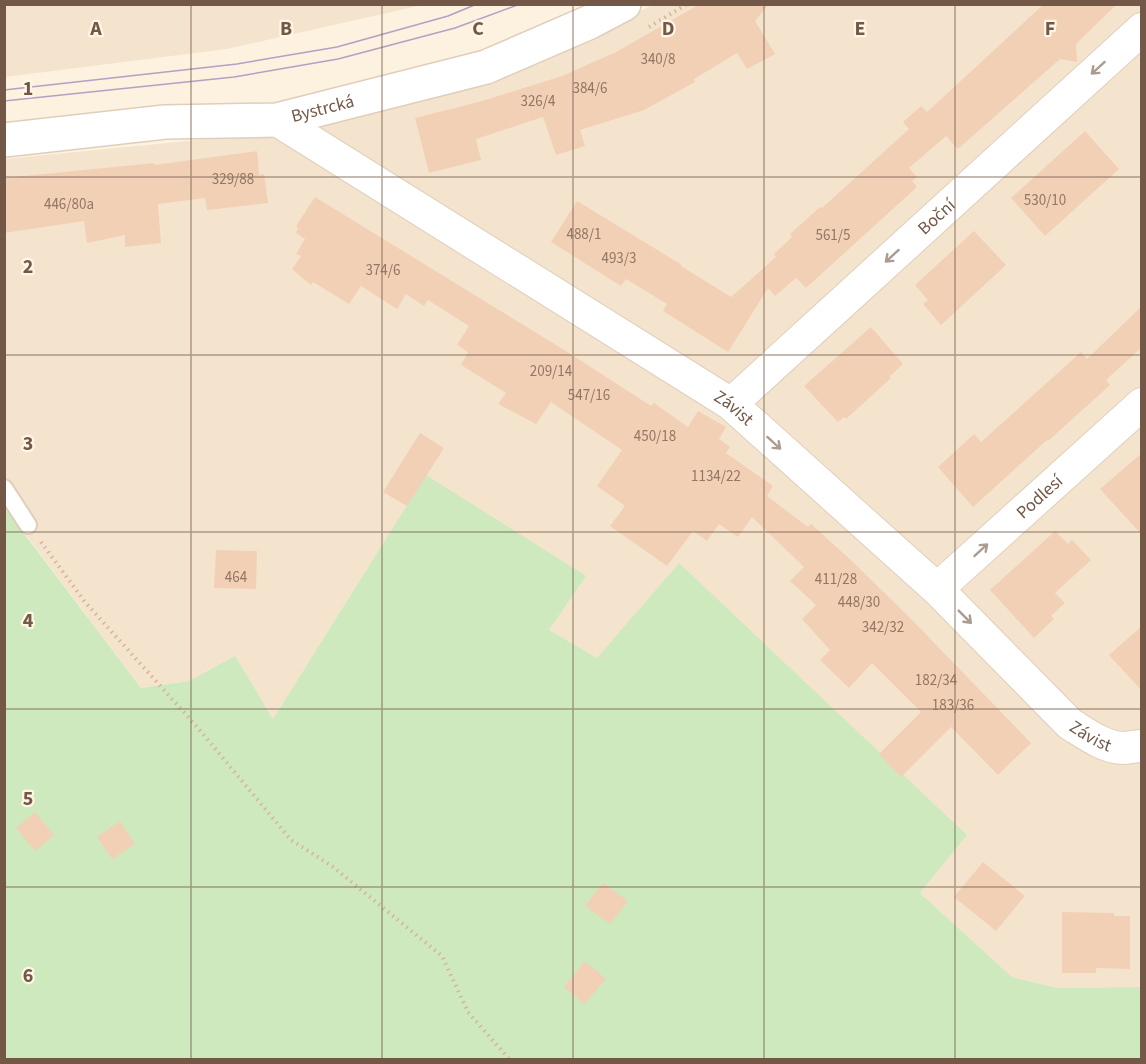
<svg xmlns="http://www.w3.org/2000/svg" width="1146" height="1064" font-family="'Source Sans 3',sans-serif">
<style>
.residential{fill:#f4e4cd}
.green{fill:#cee9be}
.building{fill:#f2d0b6}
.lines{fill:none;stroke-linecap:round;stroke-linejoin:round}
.service-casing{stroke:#e0cebb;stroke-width:20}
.minor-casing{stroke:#e0cebb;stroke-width:34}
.tertiary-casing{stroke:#e0cebb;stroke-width:36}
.path{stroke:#d6b49a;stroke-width:4;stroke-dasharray:1.5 4.5;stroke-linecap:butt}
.service{stroke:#fff;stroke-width:16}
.minor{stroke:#fff;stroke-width:32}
.tertiary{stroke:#fff;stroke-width:33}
.tram{stroke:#b59fc5;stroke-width:1.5}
.oneway{stroke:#ab9b91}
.grid{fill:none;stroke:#735847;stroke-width:1.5;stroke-opacity:0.55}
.labels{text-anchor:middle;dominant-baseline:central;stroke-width:4.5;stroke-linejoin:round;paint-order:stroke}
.number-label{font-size:15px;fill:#937663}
.street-label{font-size:18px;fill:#735847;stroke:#fff6e5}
.grid-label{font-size:20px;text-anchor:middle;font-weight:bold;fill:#735847;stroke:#fff6e5;stroke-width:4.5;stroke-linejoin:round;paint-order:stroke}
</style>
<rect width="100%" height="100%" fill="#fcf2df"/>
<g class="residential">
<polygon points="4,5 5,4 422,5 227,49 5,77"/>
<polygon points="652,5 1141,5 1141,987 1057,988 1012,977 920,893 967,835 678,564 597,659 549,630 585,576 426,476 273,719 235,657 189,681 141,688 5,507 5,159 228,137 595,35"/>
</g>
<polygon class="green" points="426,475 586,576 549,630 597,658 679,563 967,835 920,893 1012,977 1057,988 1141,987 1141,1059 5,1059 4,507 141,688 189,681 235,656 273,719"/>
<g class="building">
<polygon points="700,4 769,4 755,21 775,54 747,69 737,53 694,79 695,82 644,110 580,130 585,146 556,155 543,117 476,139 481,160 429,173 415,118 482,101 562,76 616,52"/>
<polygon points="1044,4 1117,4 1076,44 1077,62 1060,59 958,149 946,136 909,168 917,177 912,181 917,187 806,288 796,278 775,296 768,288 728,352 663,311 667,304 626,279 621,286 551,242 577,201 682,265 681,266 731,297 776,257 774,254 792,237 790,234 820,207 822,208 909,129 903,122 921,106 927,112"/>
<polygon points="1085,131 1119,169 1045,236 1011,198"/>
<polygon points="257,151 259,175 264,174 268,203 207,210 205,198 158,204 161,243 125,247 125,235 87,243 84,221 4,233 4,178 154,163 154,165"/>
<polygon points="315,197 566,351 651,406 654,403 688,427 698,411 726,427 719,439 730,447 726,453 773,486 767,496 808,527 811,524 853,562 914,622 1031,743 998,775 951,727 901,777 879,754 921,712 872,663 849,688 820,660 830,650 802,619 816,605 790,581 804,567 752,517 738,537 719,524 707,541 693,531 667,566 610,526 625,506 597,486 622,450 551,402 536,424 498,404 506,393 461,365 468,352 457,345 469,326 428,300 424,306 406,294 397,309 361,286 349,304 313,282 311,285 292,269 301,256 296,254 305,239 296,233 298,228 296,226"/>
<polygon points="974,231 1006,265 941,325 923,304 928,300 915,285"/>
<polygon points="1142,306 1142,347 1106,380 1110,385 1048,441 1047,440 973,507 938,467 974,434 981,442 1081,352 1087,359"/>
<polygon points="871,327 903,364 889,377 891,378 846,419 844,417 838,422 804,386"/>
<polygon points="420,433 444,448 407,506 383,492"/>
<polygon points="1142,453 1142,535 1100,489"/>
<polygon points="1055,531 1068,544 1072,540 1091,560 1055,593 1065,603 1051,616 1054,619 1034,638 990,590"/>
<polygon points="216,550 257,551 256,589 214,588"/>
<polygon points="1142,626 1142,691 1109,655"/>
<polygon points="35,812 54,835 35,851 16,828"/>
<polygon points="120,821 135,844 112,859 97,837"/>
<polygon points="983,862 1025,896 996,931 954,897"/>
<polygon points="603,883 628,901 610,924 585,906"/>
<polygon points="1062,912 1114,913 1114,916 1130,916 1130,969 1096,968 1096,973 1062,973"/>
<polygon points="585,961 606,979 584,1004 564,987"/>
</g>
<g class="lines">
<defs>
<polyline id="service" points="4,488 28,525"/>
<g id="minor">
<path id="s1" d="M277,120l454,284 206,185 133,135c15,9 33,23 52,24 7,0 13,-2 20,-2"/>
<path id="s2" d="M731,404l411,-375"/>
<path id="s3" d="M937,589l205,-185"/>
</g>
<g id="tertiary">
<path id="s4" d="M4,140l161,-18 112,-2 209,-53 104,-45 34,-18"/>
</g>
</defs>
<use href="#service" class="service-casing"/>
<use href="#minor" class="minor-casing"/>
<use href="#tertiary" class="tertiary-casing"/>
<g class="path">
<polyline points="649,27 687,4"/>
<polyline points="41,542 85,602 198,728 291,840 332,866 442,956 468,1012 510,1060"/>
</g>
<use href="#service" class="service"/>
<use href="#minor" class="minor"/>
<use href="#tertiary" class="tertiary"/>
<g class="tram">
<polyline points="4,90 237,64 337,47 448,16 477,4"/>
<polyline points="4,101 234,77 338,59 455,28 520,4"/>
</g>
</g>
<defs><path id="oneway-shaft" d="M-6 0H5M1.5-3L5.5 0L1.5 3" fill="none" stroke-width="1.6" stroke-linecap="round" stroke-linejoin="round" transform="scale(1.5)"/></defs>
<g class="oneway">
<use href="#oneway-shaft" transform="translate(1098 68) rotate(138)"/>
<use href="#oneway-shaft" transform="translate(892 256) rotate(138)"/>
<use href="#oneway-shaft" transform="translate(774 443) rotate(42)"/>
<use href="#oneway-shaft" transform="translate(981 550) rotate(-42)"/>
<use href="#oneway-shaft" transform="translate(965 617) rotate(45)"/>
</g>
<path class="grid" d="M191,4v1056M382,4v1056M573,4v1056M764,4v1056M955,4v1056M4,177h1138M4,355h1138M4,532h1138M4,709h1138M4,887h1138"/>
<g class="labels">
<g class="number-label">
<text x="658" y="59">340/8</text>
<text x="590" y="88">384/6</text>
<text x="538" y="101">326/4</text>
<text x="233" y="179">329/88</text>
<text x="1045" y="200">530/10</text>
<text x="69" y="204">446/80a</text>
<text x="584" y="234">488/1</text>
<text x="833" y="235">561/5</text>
<text x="619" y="258">493/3</text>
<text x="383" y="270">374/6</text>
<text x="551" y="371">209/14</text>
<text x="589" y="395">547/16</text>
<text x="655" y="436">450/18</text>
<text x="716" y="476">1134/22</text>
<text x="236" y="577">464</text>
<text x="836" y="579">411/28</text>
<text x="859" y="602">448/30</text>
<text x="883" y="627">342/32</text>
<text x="936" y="680">182/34</text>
<text x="953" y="705">183/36</text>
</g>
<g class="street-label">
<text stroke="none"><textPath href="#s4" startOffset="321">Bystrcká</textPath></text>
<text stroke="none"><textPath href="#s2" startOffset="278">Boční</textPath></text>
<text stroke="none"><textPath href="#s1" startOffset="540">Závist</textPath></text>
<text stroke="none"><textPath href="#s3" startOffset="138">Podlesí</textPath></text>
<text stroke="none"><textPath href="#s1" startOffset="1026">Závist</textPath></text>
</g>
</g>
<g class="grid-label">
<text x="96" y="35">A</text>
<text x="286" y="35">B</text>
<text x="478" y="35">C</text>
<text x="668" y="35">D</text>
<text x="860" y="35">E</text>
<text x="1050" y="35">F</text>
<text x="28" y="95">1</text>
<text x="28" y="273">2</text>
<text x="28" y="450">3</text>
<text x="28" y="627">4</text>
<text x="28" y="805">5</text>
<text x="28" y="982">6</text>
</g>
<rect width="1146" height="1064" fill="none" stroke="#735847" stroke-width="12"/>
</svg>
